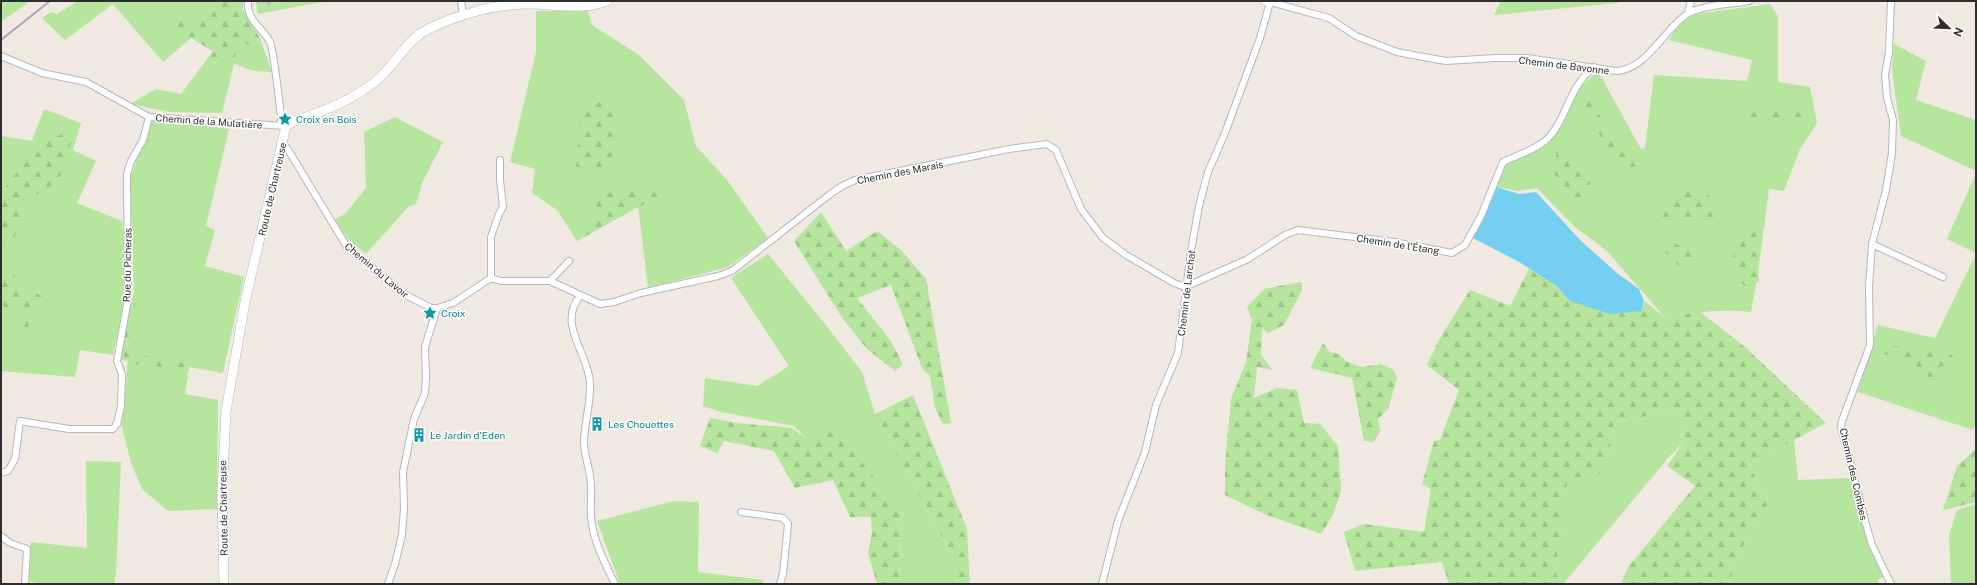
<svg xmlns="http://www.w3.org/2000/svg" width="1977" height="585" font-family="'Public Sans',sans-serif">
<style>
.grass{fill:#b6e59e}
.forest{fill:url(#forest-firs)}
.water{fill:#75cff0}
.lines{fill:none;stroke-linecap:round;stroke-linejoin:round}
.street-casing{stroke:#b4b7c1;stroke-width:8}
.secondary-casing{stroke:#b4b7c1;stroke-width:10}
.street{stroke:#fff;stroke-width:6}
.secondary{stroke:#fff;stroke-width:9}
.rail{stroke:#a3a6b8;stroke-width:2}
.labels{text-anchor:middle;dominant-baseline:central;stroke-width:3;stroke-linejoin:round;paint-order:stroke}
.street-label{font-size:10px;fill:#2e2e2e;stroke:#fff}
.culture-label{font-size:10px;fill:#0d838f;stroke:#fff;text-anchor:start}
</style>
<defs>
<pattern id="forest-firs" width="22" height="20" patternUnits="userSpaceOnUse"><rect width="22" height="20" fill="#b6e59e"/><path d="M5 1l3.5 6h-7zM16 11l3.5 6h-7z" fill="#9dc588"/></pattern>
</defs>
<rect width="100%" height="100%" fill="#efe9e1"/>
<g class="grass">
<polygon points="1,1 30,1 1,22"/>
<polygon points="78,1 244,1 242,9 259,36 272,72 254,71 234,64 222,113 169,112 130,104 156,89 181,94 213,51 191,38 163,62 113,4 65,40 42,18 51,12 57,14"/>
<polygon points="283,1 327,1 258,14 257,7"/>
<polygon points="1501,1 1618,1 1618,3 1494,15"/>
<path d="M1770,4l8,12v66l32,5 7,36 -17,26 -16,42 -15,-2 -11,83 -7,40c-32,-3 -54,0 -85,7l-59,-68 -32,-24 -38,-39 -19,3 -22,-4 8,-22 45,-24 29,-52 20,-18 43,78 4,-1 9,-73 93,6 5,-21 -83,-20 11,-17 16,-9z"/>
<polygon points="536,11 588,11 592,25 639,55 684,100 696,146 727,180 768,238 728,267 648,288 638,206 577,241 557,210 532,193 535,169 510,162 536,52"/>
<polygon points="1894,44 1926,61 1916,100 1976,120 1976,171 1901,136 1892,69"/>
<polygon points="44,109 81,123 73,150 96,161 77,203 122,221 128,285 113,355 80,350 75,377 1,371 1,136 32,141"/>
<polygon points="395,117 443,142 422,183 416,204 408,207 366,254 347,238 335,219 345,214 366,188 364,132"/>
<polygon points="152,119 229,129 206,226 215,230 205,266 244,277 223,373 189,367 185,394 218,400 217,509 168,511 142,489 131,463 121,423 128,361 120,359 134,292 130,178"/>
<polygon points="1976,173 1976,253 1947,239"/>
<polygon points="768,254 829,329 862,372 875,414 952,555 957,584 899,584 902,512 807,439 794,426 721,412 703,406 705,378 757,386 789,366 731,278"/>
<polygon points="1976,254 1976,424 1973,430 1858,392 1878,325 1935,338"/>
<polygon points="1673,410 1682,418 1683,443 1668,458 1563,584 1560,584 1555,571 1568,476 1607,464 1614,423"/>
<polygon points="1794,440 1798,480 1853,478 1856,507 1883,577 1879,579 1878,584 1730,584 1734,562 1768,503 1749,464"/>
<polygon points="86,461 121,462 116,573 114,584 44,584 27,581 31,542 87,548"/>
<polygon points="674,501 699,502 698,572 763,580 763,584 620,584 597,521"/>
<polygon points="1976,504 1976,584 1951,584 1949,535 1957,510"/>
</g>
<g class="forest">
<polygon points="212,1 244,1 242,9 259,36 263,49 236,41 235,64 210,57 213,51 191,38 177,35 171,22 211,13"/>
<polygon points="256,1 283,1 257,7"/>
<path d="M1584,94l44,59 8,15 -7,2c-15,-13 -48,-55 -45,-76z"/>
<polygon points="581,102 603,102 614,116 611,171 576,168"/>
<polygon points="1745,107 1805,110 1799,124 1747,117"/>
<polygon points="70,130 72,140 58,182 24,202 13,245 1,241 1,193 37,146"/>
<polygon points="1561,142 1595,184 1582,186 1587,195 1578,201 1548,167 1556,157 1556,151"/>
<polygon points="655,185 662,194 577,241 573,235 595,219 597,195"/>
<polygon points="1682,190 1709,194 1714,218 1706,222 1671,222 1656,213"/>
<polygon points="821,212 846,251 877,231 902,251 926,279 951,423 943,424 935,408 930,376 922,368 891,285 857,298 890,340 903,364 895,371 867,349 843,319 794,241"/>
<polygon points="1756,230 1759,281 1753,285 1744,286 1731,265 1735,248 1740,236"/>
<polygon points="1667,238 1696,256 1679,266 1656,244"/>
<polygon points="3,267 13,268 17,286 42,296 43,307 30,314 28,331 20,328 20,314 10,311 1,304"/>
<polygon points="1529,269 1551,282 1570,301 1642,311 1645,301 1666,319 1699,311 1745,347 1826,423 1749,464 1768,503 1734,562 1730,584 1621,584 1628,567 1695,486 1667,466 1683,443 1682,418 1673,410 1614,423 1607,464 1592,483 1568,477 1555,571 1560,584 1449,584 1442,562 1355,571 1344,532 1364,524 1424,532 1431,489 1422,484 1434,441 1440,440 1459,390 1427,365 1440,338 1470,290 1510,306"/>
<polygon points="1301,282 1302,290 1284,325 1268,333 1262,328 1261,355 1273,370 1257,367 1254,398 1277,388 1297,390 1304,423 1320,424 1338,446 1341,491 1333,515 1321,534 1264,514 1225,495 1225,464 1231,399 1246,362 1252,320 1247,307 1264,289"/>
<polygon points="132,299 136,302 127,349 133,354 187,363 184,370 134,364 125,359 122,351"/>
<polygon points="1323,343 1330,352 1339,354 1347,362 1362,367 1381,364 1394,370 1397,378 1388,409 1378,419 1380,431 1374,442 1364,441 1352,378 1310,368"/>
<polygon points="1882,344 1952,355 1955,360 1949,365 1938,367 1939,392 1931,391 1926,371 1882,353"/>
<polygon points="913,395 967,529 970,584 957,584 952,555 875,414"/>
<polygon points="710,418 737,423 792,428 807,439 835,428 902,513 899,584 877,584 868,553 872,532 871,517 850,517 833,480 795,488 774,451 724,441 717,453 700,446"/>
<polygon points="1976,449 1976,502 1943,510 1957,466"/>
</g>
<polygon class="water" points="1496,187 1519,194 1536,192 1580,240 1617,273 1639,289 1644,301 1642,311 1610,314 1570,301 1555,285 1521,263 1473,238"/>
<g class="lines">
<defs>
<g id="street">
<path d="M248,1c-2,19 14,26 22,41 3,6 12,75 11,83"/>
<polyline points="461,1 463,15"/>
<polyline points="1891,1 1889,52 1885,75 1887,98 1893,120 1892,153 1886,190 1872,244 1869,286 1870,345 1842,421 1841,427 1864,517 1872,545 1891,584"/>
<polyline points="1688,13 1691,1"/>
<polyline points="1,56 42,73 86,82 149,117 286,126"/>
<polyline points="282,145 287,148 347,247 404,294 431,308 437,308 453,303 491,278 501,281 550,281 600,304 614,302 641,293 718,276 732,271 829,195 842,186 855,180 1009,149 1047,144 1056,150 1081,209 1103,238 1126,255 1174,283 1185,287"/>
<polyline points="1872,244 1943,277"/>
<polyline points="491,278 491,237 499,214 503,207 500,180 500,160"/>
<polyline points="550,281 569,261"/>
<path d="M1185,287l63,-28 37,-24 13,-5 96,12 58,11 13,-8 16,-29 22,-54c13,-6 39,-15 48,-27 18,-23 18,-48 43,-68"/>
<path d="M580,296c-23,28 8,57 10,86 1,20 -5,39 -6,58 0,13 4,24 6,36 3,16 -1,33 2,48 3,21 14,41 23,60"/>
<polyline points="1,473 8,471 15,459 20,421 69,429 113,429 117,424 121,406 122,374 117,361 128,299 127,174 131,161 143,140 149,117"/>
<polyline points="741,512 783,518 788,524 783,574 780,584"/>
<polyline points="1,536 10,543 27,549 25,584"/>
<polyline points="388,584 395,564 402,535 404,508 403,472 414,419 425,393 426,377 425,347 437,308"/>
<path d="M1102,584l16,-63 27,-69 11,-47 22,-52 13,-102 8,-45 9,-34 17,-39 35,-95 10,-36 59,16 27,18 41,16 21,4 28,5 49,-3h32l89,13c31,-1 48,-43 73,-58 14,-8 44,-9 60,-12"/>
</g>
<g id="secondary">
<polyline points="1266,1 1271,1"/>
<path d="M224,584l-2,-92 4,-81 19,-109 41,-176 6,-4c28,-9 61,-22 84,-41 15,-12 25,-31 39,-43 9,-8 23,-14 34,-18 26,-10 52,-16 80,-16 27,0 52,7 78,-3"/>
</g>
</defs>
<use href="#street" class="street-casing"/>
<use href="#secondary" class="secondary-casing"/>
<use href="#street" class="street"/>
<use href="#secondary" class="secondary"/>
<polyline class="rail" points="1,40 50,1"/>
</g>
<defs>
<symbol id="sight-bare" viewBox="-9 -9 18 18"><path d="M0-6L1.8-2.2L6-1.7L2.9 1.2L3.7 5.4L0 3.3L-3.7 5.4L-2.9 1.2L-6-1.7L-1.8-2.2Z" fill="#0f9aa8" stroke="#fff" stroke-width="2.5" paint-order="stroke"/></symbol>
<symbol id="building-bare" viewBox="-9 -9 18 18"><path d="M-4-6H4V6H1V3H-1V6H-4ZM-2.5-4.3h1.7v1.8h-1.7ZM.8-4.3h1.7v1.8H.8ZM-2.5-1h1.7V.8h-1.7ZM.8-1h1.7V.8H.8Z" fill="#0f9aa8" stroke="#fff" stroke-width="2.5" paint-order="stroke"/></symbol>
</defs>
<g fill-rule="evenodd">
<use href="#sight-bare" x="275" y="109" width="20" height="20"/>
<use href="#sight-bare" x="420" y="303" width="20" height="20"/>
<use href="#building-bare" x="587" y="414" width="20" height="20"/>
<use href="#building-bare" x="409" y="425" width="20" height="20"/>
</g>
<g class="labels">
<g class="street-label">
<text transform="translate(1564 65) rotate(7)">Chemin de Bavonne</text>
<text transform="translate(209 121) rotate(4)">Chemin de la Mulatière</text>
<text transform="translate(900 172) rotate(-11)">Chemin des Marais</text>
<text transform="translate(272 189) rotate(-77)">Route de Chartreuse</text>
<text transform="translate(1398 244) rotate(9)">Chemin de l'Étang</text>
<text transform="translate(127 265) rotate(-89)">Rue du Picheras</text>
<text transform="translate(377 270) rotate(40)">Chemin du Lavoir</text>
<text transform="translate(1186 293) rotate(-83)">Chemin de Larchat</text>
<text transform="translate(1854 474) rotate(77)">Chemin des Combes</text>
<text transform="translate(223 508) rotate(-91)">Route de Chartreuse</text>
</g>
<g class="culture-label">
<text x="296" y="119">Croix en Bois</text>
<text x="441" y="313">Croix</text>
<text x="608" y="424">Les Chouettes</text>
<text x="430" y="435">Le Jardin d'Eden</text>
</g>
</g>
<rect width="1977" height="585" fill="none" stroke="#2e2e2e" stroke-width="4"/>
<g transform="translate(1949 28) rotate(113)" stroke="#ffffff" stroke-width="3" paint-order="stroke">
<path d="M0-3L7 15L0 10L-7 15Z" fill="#2e2e2e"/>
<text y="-6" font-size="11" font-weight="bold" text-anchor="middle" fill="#2e2e2e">N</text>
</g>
</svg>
